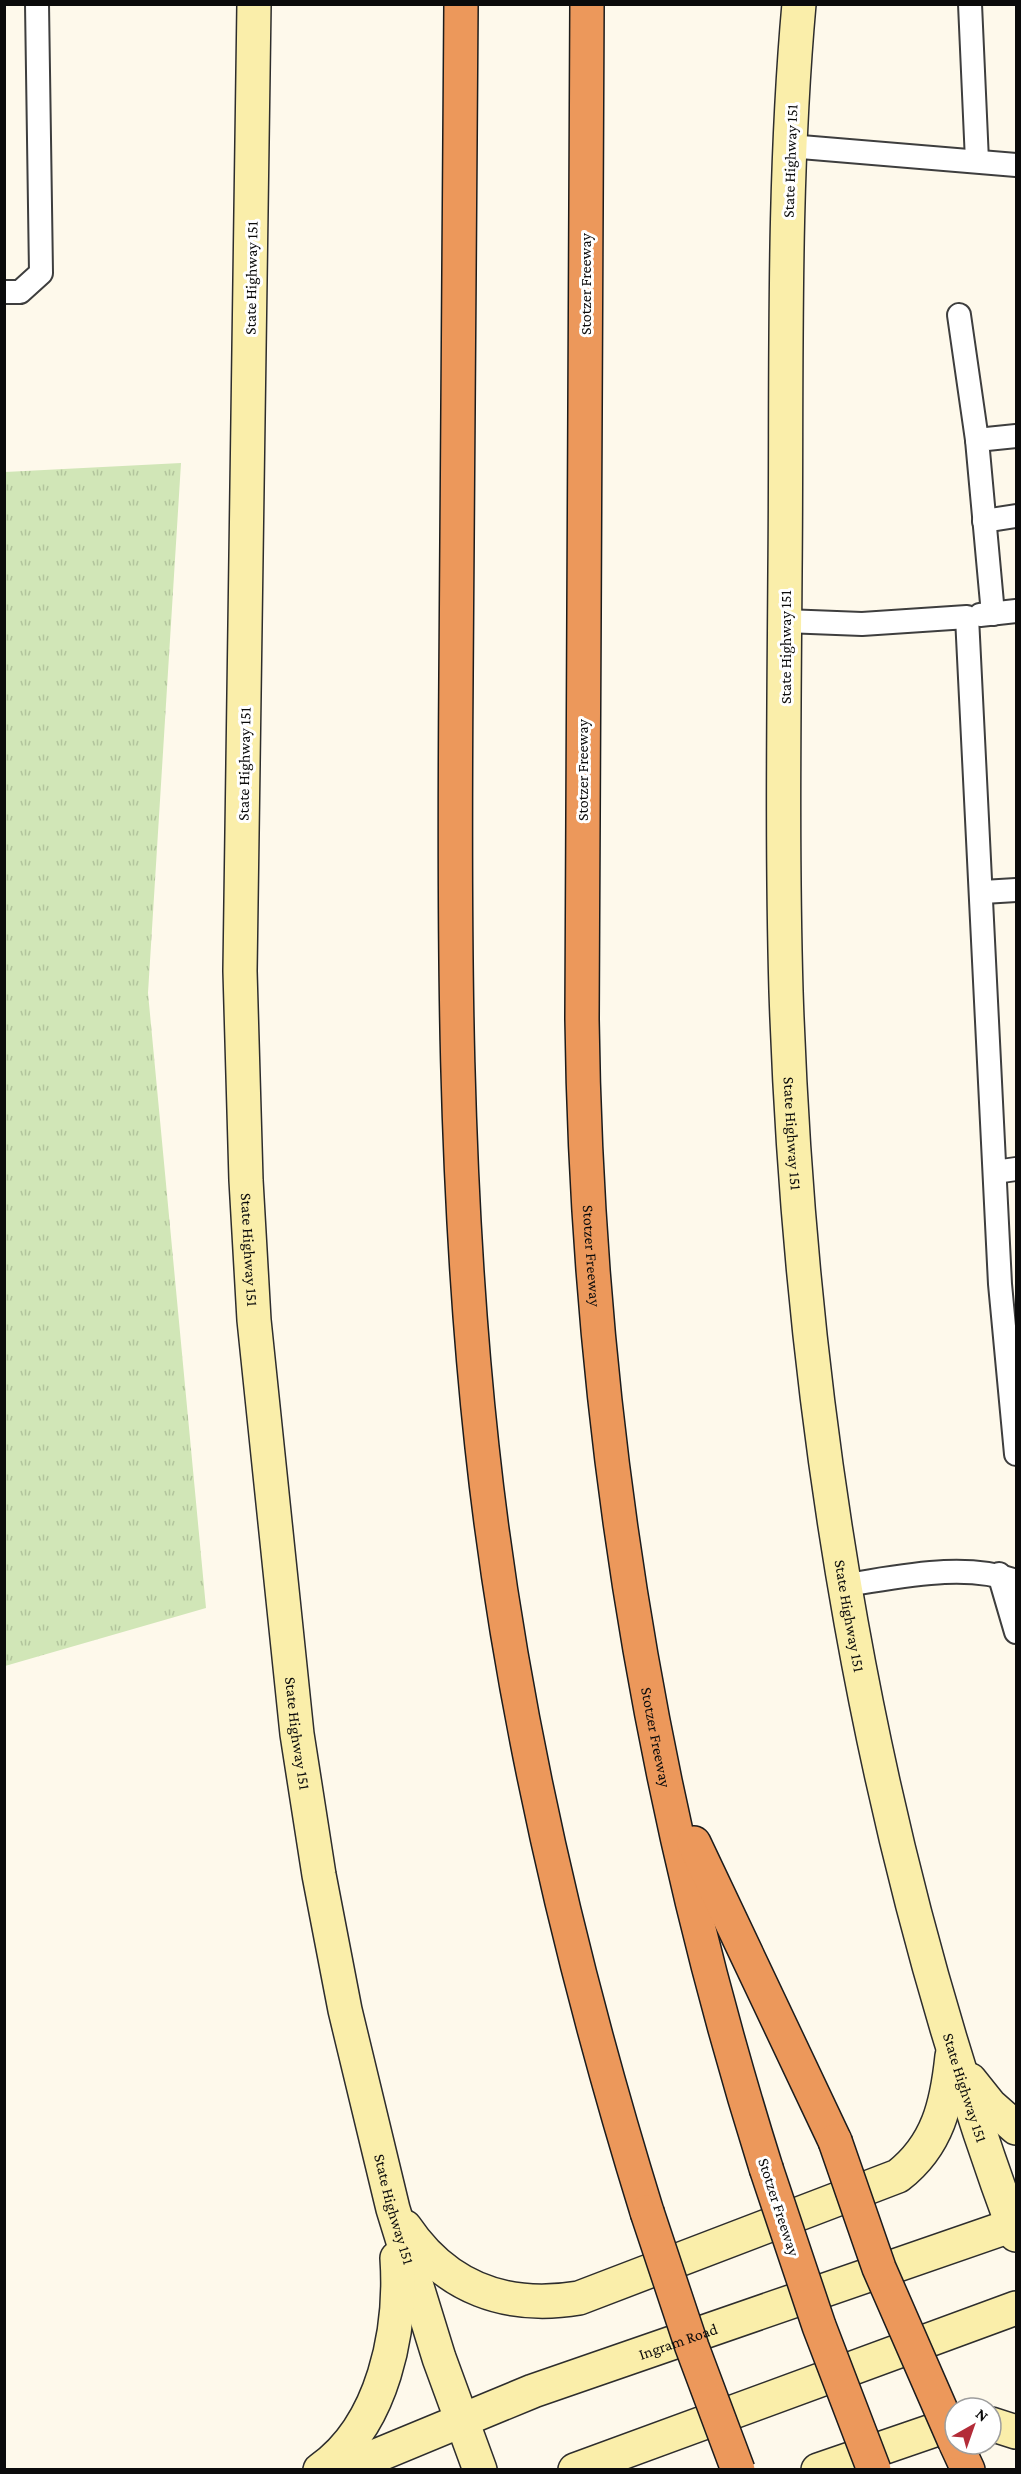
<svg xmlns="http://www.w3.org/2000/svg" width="1021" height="2474" font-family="'Crimson Pro',serif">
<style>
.grass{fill:url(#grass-tufts)}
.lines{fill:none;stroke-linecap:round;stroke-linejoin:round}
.lane-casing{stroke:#3e3e3e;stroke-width:26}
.secondary-casing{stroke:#2d2d2d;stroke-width:36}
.highway-casing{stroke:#1c1c1c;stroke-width:36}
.lane{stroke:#fff;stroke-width:22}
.secondary{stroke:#faeeaa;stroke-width:33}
.highway{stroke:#ec985b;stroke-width:33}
.highway-bridge-casing{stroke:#1c1c1c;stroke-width:36;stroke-linecap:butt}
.highway-bridge{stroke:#ec985b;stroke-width:33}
.labels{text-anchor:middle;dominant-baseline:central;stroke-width:6;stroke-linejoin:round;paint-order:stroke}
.street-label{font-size:16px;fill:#0b0b0b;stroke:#fff}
</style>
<defs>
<pattern id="grass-tufts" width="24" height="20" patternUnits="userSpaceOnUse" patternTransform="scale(1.5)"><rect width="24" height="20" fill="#d1e6b7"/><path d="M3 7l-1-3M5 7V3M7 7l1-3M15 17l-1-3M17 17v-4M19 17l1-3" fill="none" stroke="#b2c49c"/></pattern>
</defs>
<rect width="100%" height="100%" fill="#fef9eb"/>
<polygon class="grass" points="181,463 148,993 206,1608 5,1666 5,472"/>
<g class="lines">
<defs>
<g id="lane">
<polyline points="970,4 977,161"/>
<polyline points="789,146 1016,165"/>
<polyline points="4,292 20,292 41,273 37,4"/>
<polyline points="959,315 977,440"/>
<polyline points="984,521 1016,516"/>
<polyline points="993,614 977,440 1016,436"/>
<polyline points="980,615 1016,611"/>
<polyline points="785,621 862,624 967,617 1000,1284 1016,1454"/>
<polyline points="983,892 1016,890"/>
<polyline points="995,1172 1016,1169"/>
<polyline points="999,1574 1016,1632"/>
<path d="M846,1585c54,-8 118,-23 170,-4"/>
</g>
<g id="secondary">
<path id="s1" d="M254,4l-14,967 6,209 8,140 43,414 22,141 26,135 48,199 46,149 41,112"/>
<path id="s2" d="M799,4c-17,189 -12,379 -14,567 -1,140 -3,280 1,420 14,422 83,848 230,1244"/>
<polyline points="970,2080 990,2105 1016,2128"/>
<path d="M405,2227c41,61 102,83 174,71l319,-122c40,-31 49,-72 54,-120"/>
<polyline points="991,2424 1016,2432"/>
<path d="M320,2470c64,-45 82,-140 77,-212"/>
<path id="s3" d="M342,2470l191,-79 483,-167"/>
<polyline points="575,2470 1016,2308"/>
<polyline points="818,2470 955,2423"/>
</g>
<g id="highway">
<path d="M461,4c-2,224 -3,448 -5,672 -2,258 -2,515 26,771 28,260 88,516 165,765"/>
<path id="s4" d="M587,4l-5,1015c5,390 67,777 184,1149"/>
<polyline points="694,1843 835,2141"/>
<polyline points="956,2444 968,2470"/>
</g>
</defs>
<use href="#lane" class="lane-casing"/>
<use href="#secondary" class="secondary-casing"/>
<use href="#highway" class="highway-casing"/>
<use href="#lane" class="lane"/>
<use href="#secondary" class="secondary"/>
<use href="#highway" class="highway"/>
<defs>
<g id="highway-bridge">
<polyline points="835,2141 879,2268 955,2442"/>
<polyline points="766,2168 819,2326 874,2470"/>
<polyline points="647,2212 692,2347 738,2470"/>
</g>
</defs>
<use href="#highway-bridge" class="highway-bridge-casing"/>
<use href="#highway-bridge" class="highway-bridge"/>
</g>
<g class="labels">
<g class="street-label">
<text transform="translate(790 161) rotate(-88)">State Highway 151</text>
<text transform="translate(251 278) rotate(-89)">State Highway 151</text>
<text transform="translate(585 284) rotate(-90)">Stotzer Freeway</text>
<text transform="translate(785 647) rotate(-90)">State Highway 151</text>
<text transform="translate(244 764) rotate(-89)">State Highway 151</text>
<text transform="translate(582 770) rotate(-90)">Stotzer Freeway</text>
<text stroke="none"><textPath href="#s2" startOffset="1130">State Highway 151</textPath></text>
<text stroke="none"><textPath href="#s1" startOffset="1246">State Highway 151</textPath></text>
<text stroke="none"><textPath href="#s4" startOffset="1252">Stotzer Freeway</textPath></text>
<text stroke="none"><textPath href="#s2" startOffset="1616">State Highway 151</textPath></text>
<text stroke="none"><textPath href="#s1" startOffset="1732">State Highway 151</textPath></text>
<text stroke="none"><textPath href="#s4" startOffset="1738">Stotzer Freeway</textPath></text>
<text stroke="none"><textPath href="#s2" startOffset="2102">State Highway 151</textPath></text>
<text transform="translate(779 2207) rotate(72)">Stotzer Freeway</text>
<text stroke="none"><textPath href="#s1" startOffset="2218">State Highway 151</textPath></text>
<text stroke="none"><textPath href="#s3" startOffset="360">Ingram Road</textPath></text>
</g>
</g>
<rect width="1021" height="2474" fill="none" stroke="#0b0b0b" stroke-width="12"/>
<g transform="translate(973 2426) rotate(40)"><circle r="28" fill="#ffffff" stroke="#9d9d9d" stroke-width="1.5"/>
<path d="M0-4.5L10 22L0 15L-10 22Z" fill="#b32c38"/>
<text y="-9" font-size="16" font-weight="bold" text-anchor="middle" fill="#0b0b0b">N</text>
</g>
</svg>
